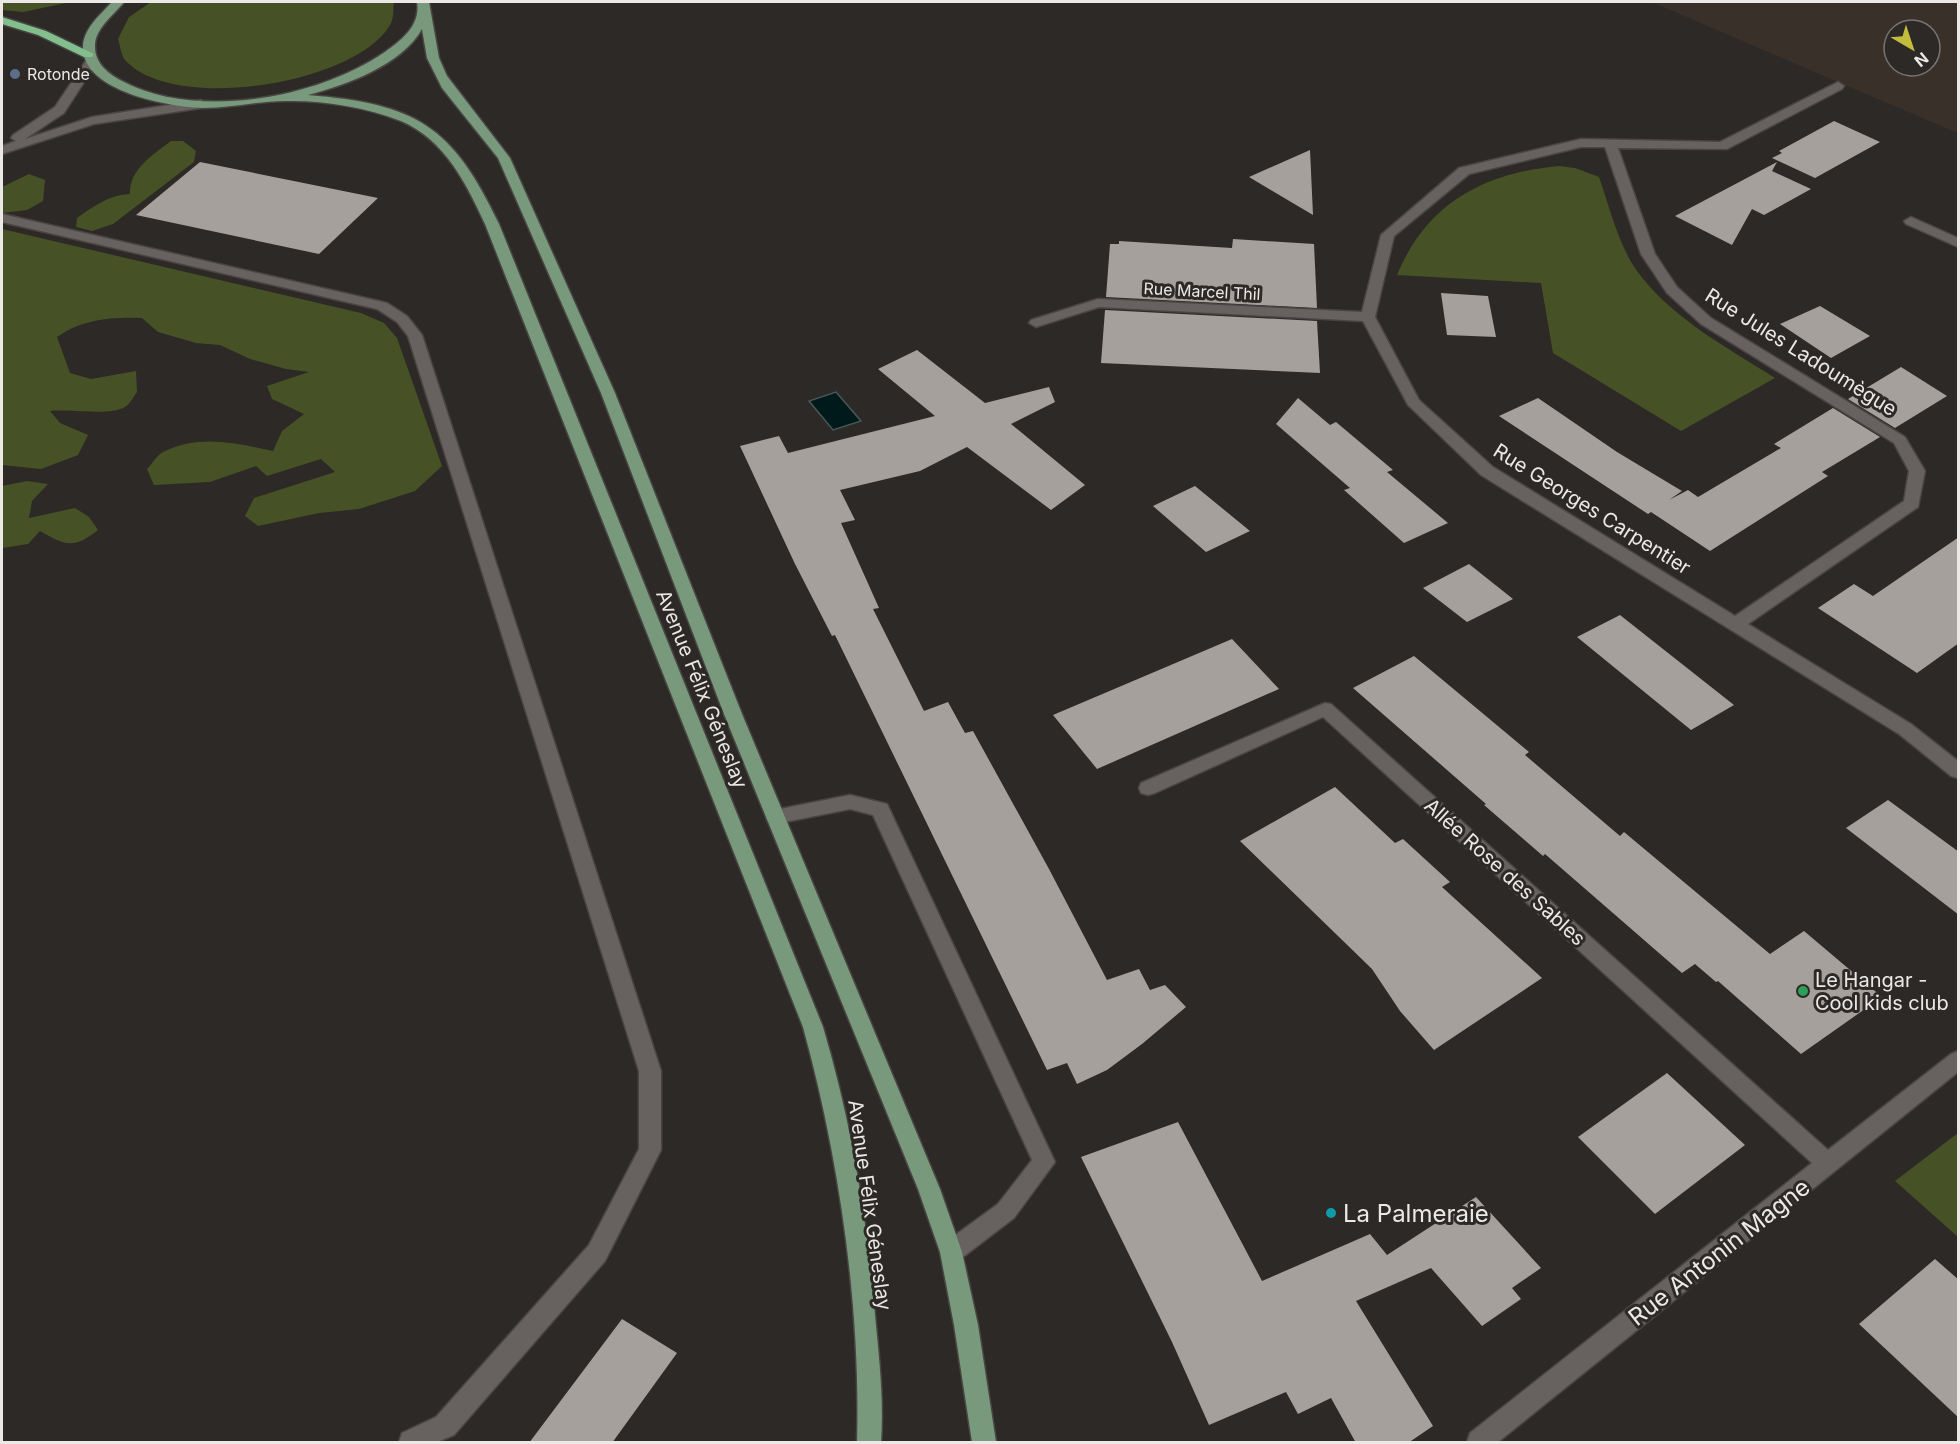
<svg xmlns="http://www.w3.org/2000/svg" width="1960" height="1444" font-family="Inter,sans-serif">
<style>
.built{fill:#3a302a;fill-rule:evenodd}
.green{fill:#465225}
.water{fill:#001a1b;stroke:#465858;stroke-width:1.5}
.building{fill:#a6a09d}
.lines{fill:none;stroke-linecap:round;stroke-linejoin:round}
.lane-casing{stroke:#484543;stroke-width:3}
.street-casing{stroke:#484543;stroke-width:3}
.primary-casing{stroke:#484543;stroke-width:3}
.highway-casing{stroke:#484543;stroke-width:3}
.lane{fill:#67625f;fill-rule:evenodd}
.street{fill:#67625f;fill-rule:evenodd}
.primary{fill:#78997b;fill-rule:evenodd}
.highway{fill:#83be8d;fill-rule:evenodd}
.service-dot{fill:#5c6f8a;stroke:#2d2926;stroke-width:2}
.leisure-dot{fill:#2e9e5b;stroke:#2d2926;stroke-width:2}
.culture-dot{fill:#0f9aa8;stroke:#2d2926;stroke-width:2}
.labels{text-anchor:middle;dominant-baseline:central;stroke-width:6;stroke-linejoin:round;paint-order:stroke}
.far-poi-label{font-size:16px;fill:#ebe8e6;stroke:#2d2926;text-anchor:start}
.far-street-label{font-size:16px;fill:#ebe8e6;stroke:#2d2926}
.street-label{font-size:20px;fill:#ebe8e6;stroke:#2d2926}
.poi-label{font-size:20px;fill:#ebe8e6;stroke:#2d2926;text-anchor:start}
.near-poi-label{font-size:24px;fill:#ebe8e6;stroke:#2d2926;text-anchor:start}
.near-street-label{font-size:24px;fill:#ebe8e6;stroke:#2d2926}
</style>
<rect width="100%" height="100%" fill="#2d2926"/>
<path class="built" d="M1652,2h306v131l-125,-53zM1894,30h36v36h-36z"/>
<g class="green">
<polygon points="2,2 71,2 23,12 2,10"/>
<path d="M151,2h243c-1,7 0,17 -4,23 -34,59 -217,89 -265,35 -4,-5 -5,-15 -7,-21l11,-22z"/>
<path d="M171,141h12l13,10 -2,11 -81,62 -21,7 -16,-4 1,-9c17,-12 32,-23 53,-24 -1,-25 24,-40 41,-53z"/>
<path d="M1559,166l16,2 24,9c11,31 19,67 38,94 34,47 91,77 138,107l-94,53 -128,-78 -12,-70 -144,-8c30,-72 87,-102 162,-109z"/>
<polygon points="29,174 45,180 43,201 27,210 2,213 2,187"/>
<path d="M2,229l359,84 23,10 13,15 45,128 -27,25 -56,18 -40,4 -61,13 -13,-10 9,-18 81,-26 -14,-13 -54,17 -11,-10 -46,16 -56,3 -7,-16c5,-5 10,-14 16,-17 37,-18 72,-9 110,-1l9,-20 22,-17 -32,-15 -5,-13 42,-14 -23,-3 -36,-10 -30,-14 -24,-2 -38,-11 -16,-14c-31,-1 -59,1 -85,19l13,36 21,6 45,-8 1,21c-3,4 -7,12 -12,15 -14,9 -57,2 -75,4l10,12 28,12 -10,20 -37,14 -39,-4z"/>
<path d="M27,481l21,3 -16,17 -3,17 46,-10 14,9 9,13c-25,20 -33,15 -58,1l-12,13 -26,4v-62z"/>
<polygon points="1958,1133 1958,1237 1895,1181"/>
</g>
<polygon class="water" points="836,392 861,421 833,430 809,401"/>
<g class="building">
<polygon points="1834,121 1880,142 1815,178 1772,158 1782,153 1779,151"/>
<polygon points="1310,150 1313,215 1249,177"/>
<polygon points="200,162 378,198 319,254 136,215"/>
<polygon points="1777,162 1772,171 1811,189 1764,215 1752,209 1732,245 1675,216"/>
<polygon points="1233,239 1314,244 1317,308 1106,297 1110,244 1119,244 1119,241 1232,248"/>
<polygon points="1441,293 1488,296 1496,337 1447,335"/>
<polygon points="1820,306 1870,336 1831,358 1780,324"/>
<polygon points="1105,310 1317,321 1320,373 1101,363"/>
<polygon points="917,350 985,403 1049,387 1055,402 1011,424 1085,485 1051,510 967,447 920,471 840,490 855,520 841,523 879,608 873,609 924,711 948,702 965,733 973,731 1049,869 1107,980 1139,969 1150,990 1165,985 1186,1007 1142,1044 1107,1070 1077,1084 1067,1063 1047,1070 835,635 832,636 795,564 740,446 779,436 788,453 935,416 878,369"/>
<polygon points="1901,367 1947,396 1895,428 1848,399"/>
<polygon points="1298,398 1330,425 1336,422 1393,470 1387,472 1448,523 1404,543 1344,490 1350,488 1276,424"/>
<polygon points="1538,398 1617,452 1682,491 1669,500 1688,490 1698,497 1781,448 1774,444 1833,408 1880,437 1822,472 1828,476 1710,551 1651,512 1648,514 1499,416"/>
<polygon points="1195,486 1250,531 1206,552 1153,506"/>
<polygon points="1959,537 1959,643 1917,673 1818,608 1854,584 1873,596"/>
<polygon points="1469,564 1513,599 1467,622 1423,588"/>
<polygon points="1620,615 1663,649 1734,705 1691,730 1577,637"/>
<polygon points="1232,639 1279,689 1097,769 1053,715"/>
<polygon points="1414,656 1529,752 1525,755 1620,836 1624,832 1770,954 1804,931 1882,997 1801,1054 1718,981 1716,982 1695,964 1682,973 1545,854 1543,856 1484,805 1486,804 1353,688"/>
<polygon points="1335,787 1395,843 1403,839 1450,882 1442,887 1542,978 1434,1050 1400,1011 1372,969 1240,841"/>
<polygon points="1888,800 1959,852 1959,915 1846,828"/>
<polygon points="1667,1073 1745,1145 1655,1214 1578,1137"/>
<polygon points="1178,1122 1262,1281 1370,1234 1387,1255 1476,1197 1541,1268 1512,1288 1521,1299 1482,1326 1431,1268 1356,1301 1433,1426 1408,1443 1356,1443 1331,1398 1298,1414 1286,1392 1209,1425 1172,1342 1081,1157"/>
<polygon points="1935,1259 1959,1280 1959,1418 1859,1324"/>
<polygon points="622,1319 677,1353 612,1443 529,1443"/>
</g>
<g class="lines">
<defs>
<g id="lane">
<polygon points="2,214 387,303 407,316 422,335 661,1071 661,1150 605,1261 454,1435 437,1442 399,1442 402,1433 436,1417 589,1245 639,1149 639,1071 408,336 397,322 377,309 2,222"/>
<polygon points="850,795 887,804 1055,1162 1014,1218 959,1260 951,1263 943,1260 940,1252 943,1244 998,1204 1032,1160 873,815 850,809 775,824 768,822 766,817 768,812 775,810"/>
</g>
<g id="street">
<polygon points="91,58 97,62 64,113 25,139 92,117 201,100 207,104 201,108 94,124 2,154 2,146 16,141 11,138 13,135 55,107 87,59"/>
<path d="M1838,82l6,4 -2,3 -115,60 -109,-1 37,106 22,33 34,31 194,119 20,34 -7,36 -170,117 163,100 47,37v17l-7,-2 -52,-42 -418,-259 -73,-70 -45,-84 -264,-14 -63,20 -7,-4 2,-3 67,-21 264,13 19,-77 78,-67 122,-29 139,3zM1581,147h24l36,107 26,39 34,31 193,119 15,28 -5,30 -169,115 -242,-149 -74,-67 -44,-83 19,-81 75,-62z"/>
<polygon points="1911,217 1958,238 1958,247 1906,224 1904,221"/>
<polygon points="1325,703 1331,704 1828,1150 1951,1054 1958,1051 1958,1072 1498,1442 1467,1442 1470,1433 1812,1163 1323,717 1155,793 1148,795 1141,793 1139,788 1141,783"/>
</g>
<path id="primary" d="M112,2h12c-10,13 -30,27 -29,45 0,17 14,27 27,34 75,40 196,17 263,-29 17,-12 36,-27 32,-50h12l10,56 8,18 63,82 105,235 127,321 198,475 22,63 16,73 18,117h-24l-18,-117 -14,-73 -22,-63 -194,-475 -123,-321 -103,-235 -56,-70 -15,-30 -5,-29c-20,36 -76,56 -114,66 108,9 144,30 191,129l324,803c28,94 44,190 52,288 4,42 9,85 6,127h-24c4,-135 -18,-285 -54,-415l-318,-803c-19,-41 -40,-84 -84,-103 -35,-14 -79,-21 -116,-20 -27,0 -54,7 -82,7 -32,-1 -122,-16 -120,-62 1,-18 18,-32 29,-44z"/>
<polygon id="highway" points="2,17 46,31 94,54 92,57 84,57 38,35 2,24"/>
</defs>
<use href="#lane" class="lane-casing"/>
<use href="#street" class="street-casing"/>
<use href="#primary" class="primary-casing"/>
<use href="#highway" class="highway-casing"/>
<use href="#lane" class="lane"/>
<use href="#street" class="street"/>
<use href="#primary" class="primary"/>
<use href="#highway" class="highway"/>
</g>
<circle class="service-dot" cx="15" cy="74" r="6"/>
<circle class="leisure-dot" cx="1803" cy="991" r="6"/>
<circle class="culture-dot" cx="1331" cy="1213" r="6"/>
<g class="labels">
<g class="far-poi-label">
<text x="27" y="74">Rotonde</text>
</g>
<g class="far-street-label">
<text transform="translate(1202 291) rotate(3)">Rue Marcel Thil</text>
</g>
<g class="street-label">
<text transform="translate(1801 352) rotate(32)">Rue Jules Ladoumègue</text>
<text transform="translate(1592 509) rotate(32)">Rue Georges Carpentier</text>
<text transform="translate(702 689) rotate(68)">Avenue Félix Géneslay</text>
<text transform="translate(1505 872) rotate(42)">Allée Rose des Sables</text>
<text transform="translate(870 1205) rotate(82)">Avenue Félix Géneslay</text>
</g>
<g class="poi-label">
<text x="1815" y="980">Le Hangar -<tspan x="1815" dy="23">Cool kids club</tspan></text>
</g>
<g class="near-poi-label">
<text x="1343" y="1213">La Palmeraie</text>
</g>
<g class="near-street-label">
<text transform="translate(1719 1252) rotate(-38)">Rue Antonin Magne</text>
</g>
</g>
<rect width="1960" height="1444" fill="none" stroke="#ebe8e6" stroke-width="6"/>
<g transform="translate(1912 48) rotate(141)"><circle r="28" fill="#2d2926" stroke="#797573" stroke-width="1.5"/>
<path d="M0-4.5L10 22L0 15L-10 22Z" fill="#c3bd3e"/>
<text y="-9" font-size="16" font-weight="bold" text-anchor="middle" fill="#ebe8e6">N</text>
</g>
</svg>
